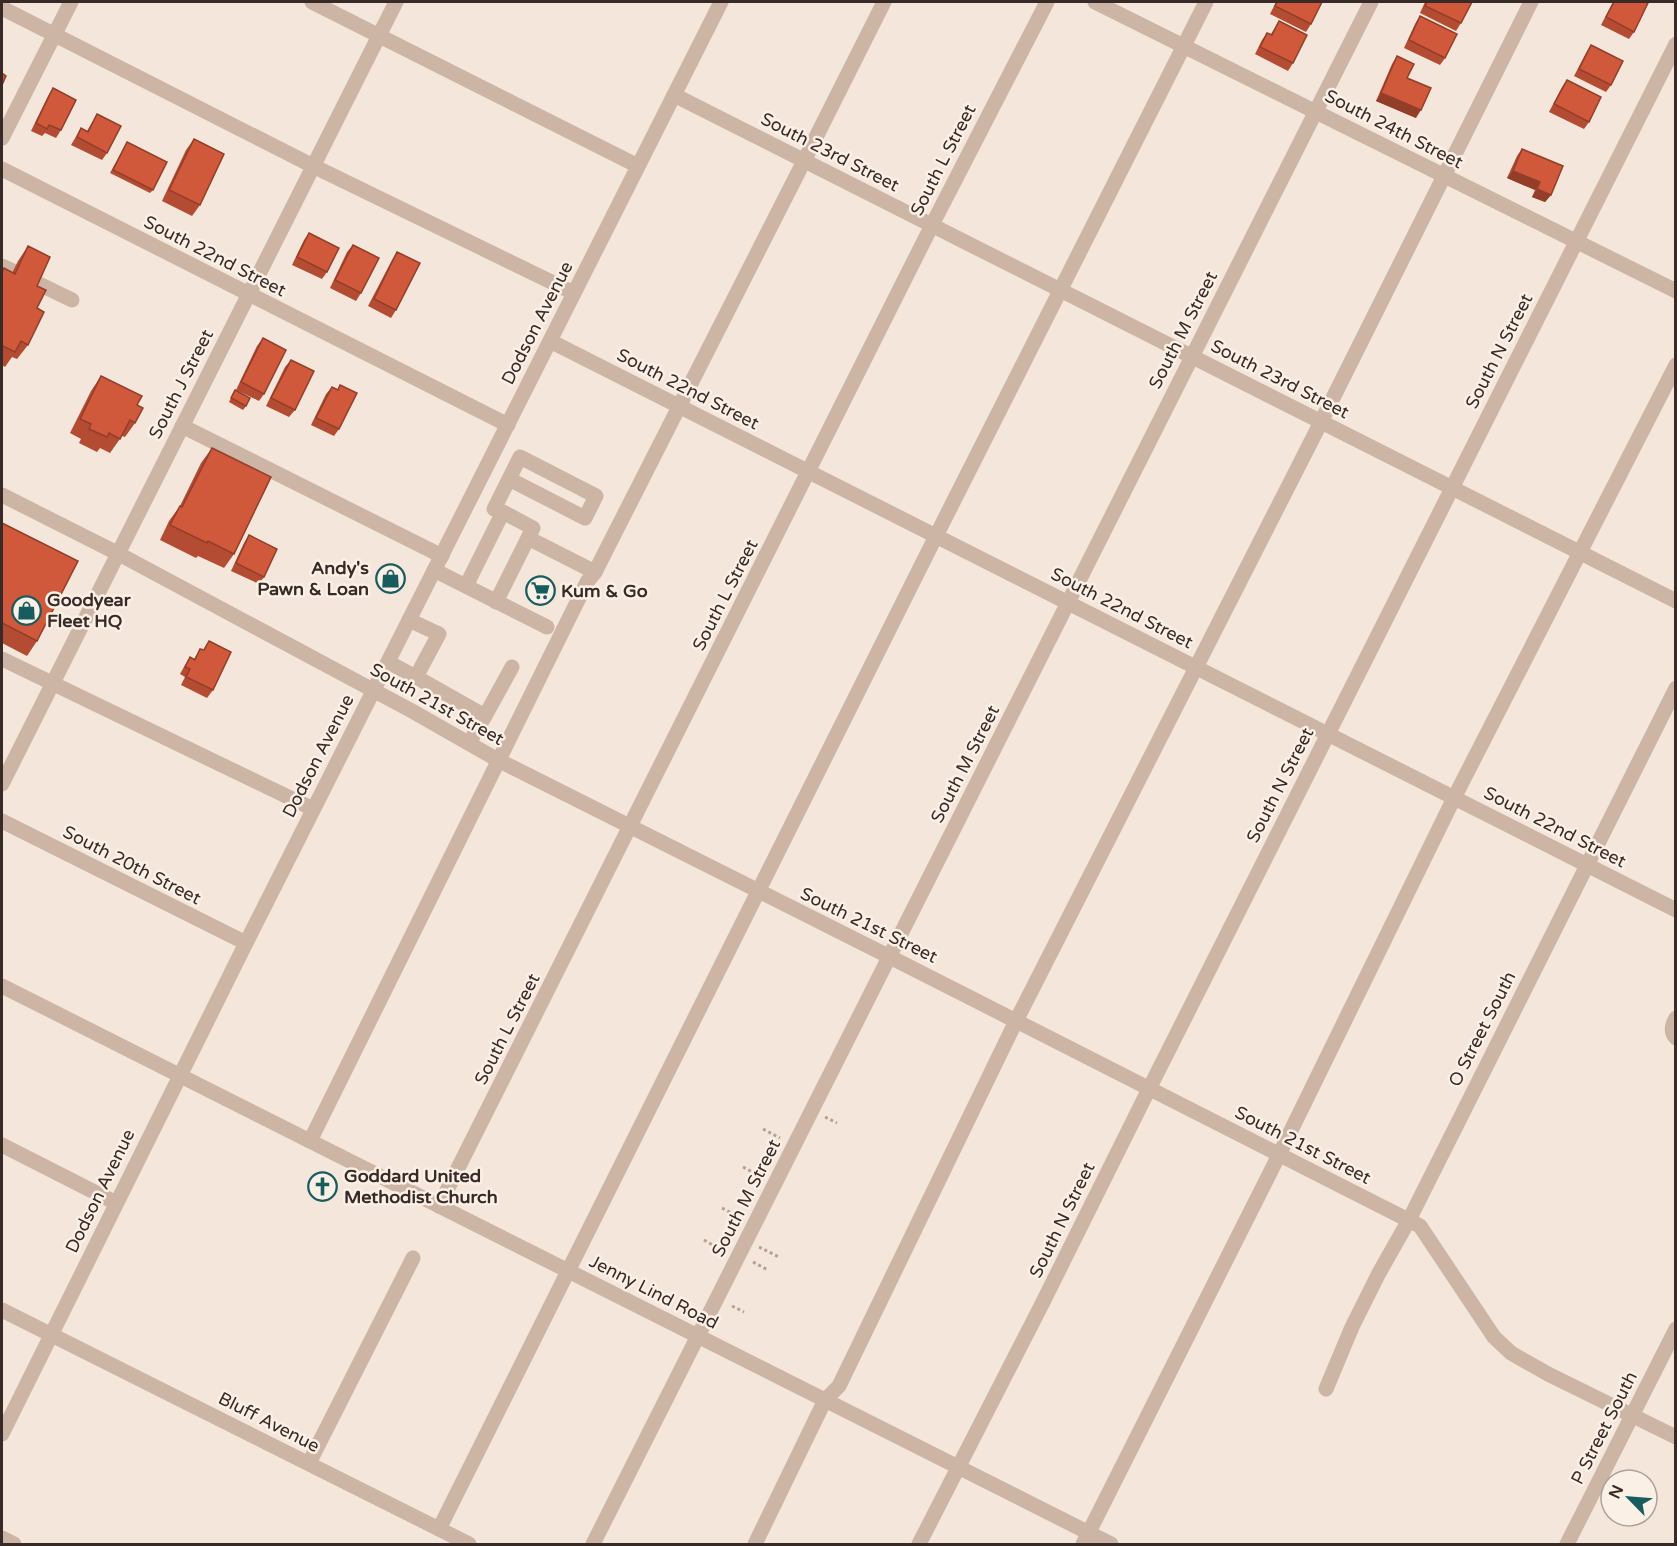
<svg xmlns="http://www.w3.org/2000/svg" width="1677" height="1546" font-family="'Varela Round',sans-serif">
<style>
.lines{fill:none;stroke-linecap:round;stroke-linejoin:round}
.path{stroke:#b99f8f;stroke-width:3;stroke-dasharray:3 3;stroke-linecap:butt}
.minor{stroke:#cdb5a5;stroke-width:15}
.wall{fill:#b34c33}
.shaded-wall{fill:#923e29}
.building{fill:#d0583b;stroke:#923e29;stroke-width:1.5}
.labels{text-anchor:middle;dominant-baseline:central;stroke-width:5;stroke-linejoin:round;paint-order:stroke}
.street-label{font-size:18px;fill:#382b27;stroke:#fbf0e6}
.poi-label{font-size:18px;font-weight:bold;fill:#382b27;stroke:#fbf0e6;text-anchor:start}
</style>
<rect width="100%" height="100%" fill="#f4e6da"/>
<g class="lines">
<g class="path">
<polyline points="825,1117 837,1123"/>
<polyline points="763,1129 780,1138"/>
<polyline points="743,1167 760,1176"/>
<polyline points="722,1208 739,1217"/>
<polyline points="704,1240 718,1248"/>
<polyline points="759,1247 779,1257"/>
<polyline points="753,1262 768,1270"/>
<polyline points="732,1306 744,1312"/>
</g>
<g class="minor">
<polyline points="312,2 638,166"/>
<polyline points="1095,2 1676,291"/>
<polyline points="2,8 313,166 574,293"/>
<polyline points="674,95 1676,601"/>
<polyline points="2,138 71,2"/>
<polyline points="2,169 508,425"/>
<polyline points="2,266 13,271"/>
<polyline points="35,282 72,300"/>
<polyline points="550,341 1676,910"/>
<polyline points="182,426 442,556"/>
<polyline points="2,495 117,553 412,711 498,760 890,957 1420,1226 1494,1337 1511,1353 1548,1374 1676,1437"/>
<polyline points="494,509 509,479 585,518 596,496 520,457 509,479"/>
<polyline points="528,538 595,572"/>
<polyline points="434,570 547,627"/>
<polyline points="466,586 503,512 533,528 496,602"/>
<polyline points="409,620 439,634 416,677 485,716 512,667"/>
<polyline points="2,659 313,809"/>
<polyline points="388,662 416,677"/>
<polyline points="469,743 485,716"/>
<polyline points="2,784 396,2"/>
<polyline points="2,821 246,943"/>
<polyline points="2,986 1111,1544"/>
<path d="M1676,1018c-4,7 -6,14 0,20"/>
<polyline points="310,1141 587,582 595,572 804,161 884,2"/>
<polyline points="2,1145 116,1203"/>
<polyline points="439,1206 932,225 1047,2"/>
<polyline points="2,1310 469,1544"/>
<polyline points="1326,1389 1352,1327 1379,1273 1409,1220 1676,688"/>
<polyline points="2,1434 246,943 721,2"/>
<polyline points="309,1463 413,1258"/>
<polyline points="439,1529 936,536 1206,2"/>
<polyline points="2,1538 14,1544"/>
<polyline points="593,1544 1371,2"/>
<polyline points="755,1544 825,1400 839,1386 1016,1021 1321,422 1531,2"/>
<polyline points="919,1544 1043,1302 1149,1089 1676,44"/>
<polyline points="1083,1544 1279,1155 1454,798 1676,365"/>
<polyline points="1567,1544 1676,1329"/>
</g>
</g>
<g class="wall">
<polygon points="1276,2 1320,2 1311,24 1306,32 1270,14"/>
<polygon points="1425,2 1472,2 1461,23 1456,31 1420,13"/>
<polygon points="1613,2 1645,2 1634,32 1629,39 1601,25"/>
<polygon points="1420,16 1445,58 1440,65 1404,48 1415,24"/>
<polygon points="1279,21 1293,63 1288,71 1255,54 1262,40 1267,33 1271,34"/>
<polygon points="1591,45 1611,85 1606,92 1574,76 1586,53"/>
<polygon points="1397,56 1407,78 1416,118 1376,101 1392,64"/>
<polygon points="1567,80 1589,122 1584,129 1549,112 1562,87"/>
<polygon points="53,88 61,130 56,138 45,133 42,136 31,131 48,96"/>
<polygon points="97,114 107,153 102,160 71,145 81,128 87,131"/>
<polygon points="194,139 200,205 192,216 162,201 186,150"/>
<polygon points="127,142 153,190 150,193 110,173"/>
<polygon points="1522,149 1551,195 1545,202 1532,197 1535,190 1507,178 1517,156"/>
<polygon points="309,233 327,272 322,279 292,265 304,240"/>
<polygon points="353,245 361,293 356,301 330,288 347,252"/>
<polygon points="28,246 37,286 37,308 28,345 17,359 12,357 5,367 2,365 2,271 4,268 12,273 18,261"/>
<polygon points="397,252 396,310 391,318 368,306 392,260"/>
<polygon points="263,338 264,394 259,401 236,390 257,346"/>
<polygon points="291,360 295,410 289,417 266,406 285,367"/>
<polygon points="101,376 137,405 135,423 125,437 122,436 110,453 100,448 97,452 79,443 81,439 70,433 91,391"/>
<polygon points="340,385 339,429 334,436 311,425 326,394 332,387 337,390"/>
<polygon points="235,390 246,406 243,410 229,402"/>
<polygon points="212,448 234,554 224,568 198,556 196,558 160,540 169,521 180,506 201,463"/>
<polygon points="2,523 37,641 27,656 2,643"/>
<polygon points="249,535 264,577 259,584 231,571 244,543"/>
<polygon points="209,641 213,690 207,698 181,685 185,677 180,674 185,665 190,657 194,659 200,649 203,650"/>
</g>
<g class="shaded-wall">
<polygon points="1381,93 1421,110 1416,118 1376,101"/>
<polygon points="1513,171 1540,182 1535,190 1507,178"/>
<polygon points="1537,189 1551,195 1545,202 1532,197"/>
</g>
<g class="building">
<polygon points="1277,2 1322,2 1311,24 1275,6"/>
<polygon points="1427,2 1472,2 1461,23 1425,6"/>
<polygon points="1614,2 1645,2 1648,3 1634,32 1606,17"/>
<polygon points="1420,16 1457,34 1445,58 1409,40"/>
<polygon points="1279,21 1307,35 1293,63 1260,47 1267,33 1272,35"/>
<polygon points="1591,45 1623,61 1611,85 1579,69"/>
<polygon points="1397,56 1414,64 1407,78 1431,88 1421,110 1381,93"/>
<polygon points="2,73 6,76 2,85"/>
<polygon points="1567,80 1601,97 1589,122 1554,104"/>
<polygon points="53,88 76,100 61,130 49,125 47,129 36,123"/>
<polygon points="97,114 121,126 107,153 77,137 81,128 88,132"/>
<polygon points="194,139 224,154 200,205 169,190"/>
<polygon points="127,142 167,162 153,190 113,170"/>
<polygon points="1522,149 1563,166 1551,195 1537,189 1540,182 1513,171"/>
<polygon points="309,233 339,248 327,272 297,257"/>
<polygon points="353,245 379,258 361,293 335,280"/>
<polygon points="28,246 50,257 37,286 46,290 37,308 44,312 28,345 21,341 15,352 3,346 2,349 2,272 4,268 15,274"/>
<polygon points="397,252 420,263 396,310 374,299"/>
<polygon points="263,338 286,350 264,394 241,382"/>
<polygon points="291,360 314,371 295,410 271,398"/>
<polygon points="101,376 142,396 137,405 143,408 135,423 130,420 120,439 109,433 107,437 89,429 91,424 80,419"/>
<polygon points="340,385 357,393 339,429 316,418 332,387 338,390"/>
<polygon points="235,390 250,398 246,406 231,398"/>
<polygon points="212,448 271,477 234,554 208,541 207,543 170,525 180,506 182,507"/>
<polygon points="2,523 78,561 37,641 2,623"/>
<polygon points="249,535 277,549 264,577 236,563"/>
<polygon points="209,641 231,652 213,690 186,677 190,669 185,667 190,657 195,660 200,649 204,650"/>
</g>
<defs>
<symbol id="shop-ring" viewBox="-11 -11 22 22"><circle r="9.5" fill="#fbf0e6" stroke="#195c5d" stroke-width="1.5"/><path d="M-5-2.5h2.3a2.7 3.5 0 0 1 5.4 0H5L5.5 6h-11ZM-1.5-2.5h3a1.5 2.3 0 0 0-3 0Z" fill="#195c5d"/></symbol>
<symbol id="supermarket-ring" viewBox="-11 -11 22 22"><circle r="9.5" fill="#fbf0e6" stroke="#195c5d" stroke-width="1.5"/><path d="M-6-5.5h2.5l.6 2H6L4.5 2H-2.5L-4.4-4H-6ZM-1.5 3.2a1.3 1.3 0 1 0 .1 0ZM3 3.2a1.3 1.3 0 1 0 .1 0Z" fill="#195c5d"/></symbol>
<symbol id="church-ring" viewBox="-11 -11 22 22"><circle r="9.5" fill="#fbf0e6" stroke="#195c5d" stroke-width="1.5"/><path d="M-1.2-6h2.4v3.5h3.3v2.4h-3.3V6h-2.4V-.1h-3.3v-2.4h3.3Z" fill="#195c5d"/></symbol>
</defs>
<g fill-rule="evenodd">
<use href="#shop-ring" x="374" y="562" width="33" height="33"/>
<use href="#supermarket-ring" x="524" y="574" width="33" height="33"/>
<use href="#shop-ring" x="10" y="594" width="33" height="33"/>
<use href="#church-ring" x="306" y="1170" width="33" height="33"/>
</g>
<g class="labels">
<g class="street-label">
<text transform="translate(1394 129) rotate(27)">South 24th Street</text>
<text transform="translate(830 152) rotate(27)">South 23rd Street</text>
<text transform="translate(943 160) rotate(-63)">South L Street</text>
<text transform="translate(215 256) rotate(27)">South 22nd Street</text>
<text transform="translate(537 323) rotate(-63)">Dodson Avenue</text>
<text transform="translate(1183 330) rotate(-63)">South M Street</text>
<text transform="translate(1499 351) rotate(-63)">South N Street</text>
<text transform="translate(1280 379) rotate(27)">South 23rd Street</text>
<text transform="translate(181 384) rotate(-63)">South J Street</text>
<text transform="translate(688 389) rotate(27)">South 22nd Street</text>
<text transform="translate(725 595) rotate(-63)">South L Street</text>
<text transform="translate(1122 608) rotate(27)">South 22nd Street</text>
<text transform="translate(437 704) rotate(29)">South 21st Street</text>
<text transform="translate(318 756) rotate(-63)">Dodson Avenue</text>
<text transform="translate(965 764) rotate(-63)">South M Street</text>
<text transform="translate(1280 785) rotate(-63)">South N Street</text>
<text transform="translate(1555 827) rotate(27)">South 22nd Street</text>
<text transform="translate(132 865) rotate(27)">South 20th Street</text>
<text transform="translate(869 925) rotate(26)">South 21st Street</text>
<text transform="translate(507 1029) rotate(-63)">South L Street</text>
<text transform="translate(1482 1029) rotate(-63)">O Street South</text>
<text transform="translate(1303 1145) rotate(27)">South 21st Street</text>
<text transform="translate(100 1191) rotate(-64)">Dodson Avenue</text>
<text transform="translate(746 1198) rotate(-63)">South M Street</text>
<text transform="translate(1062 1220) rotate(-64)">South N Street</text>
<text transform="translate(654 1292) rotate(27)">Jenny Lind Road</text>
<text transform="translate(269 1422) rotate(27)">Bluff Avenue</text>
<text transform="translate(1604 1428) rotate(-63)">P Street South</text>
</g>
<g class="poi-label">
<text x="369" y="568" text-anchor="end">Andy's<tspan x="369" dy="21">Pawn &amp; Loan</tspan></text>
<text x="561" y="591">Kum &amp; Go</text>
<text x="47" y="600">Goodyear<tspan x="47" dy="21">Fleet HQ</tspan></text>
<text x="344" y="1176">Goddard United<tspan x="344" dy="21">Methodist Church</tspan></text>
</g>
</g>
<rect width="1677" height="1546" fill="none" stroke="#382b27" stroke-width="6"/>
<g transform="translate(1629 1498) rotate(295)"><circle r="28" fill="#fbf0e6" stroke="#ada19a" stroke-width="1.5"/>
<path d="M0-4.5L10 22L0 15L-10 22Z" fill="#195c5d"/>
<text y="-9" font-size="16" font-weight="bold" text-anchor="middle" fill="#382b27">N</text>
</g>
</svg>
